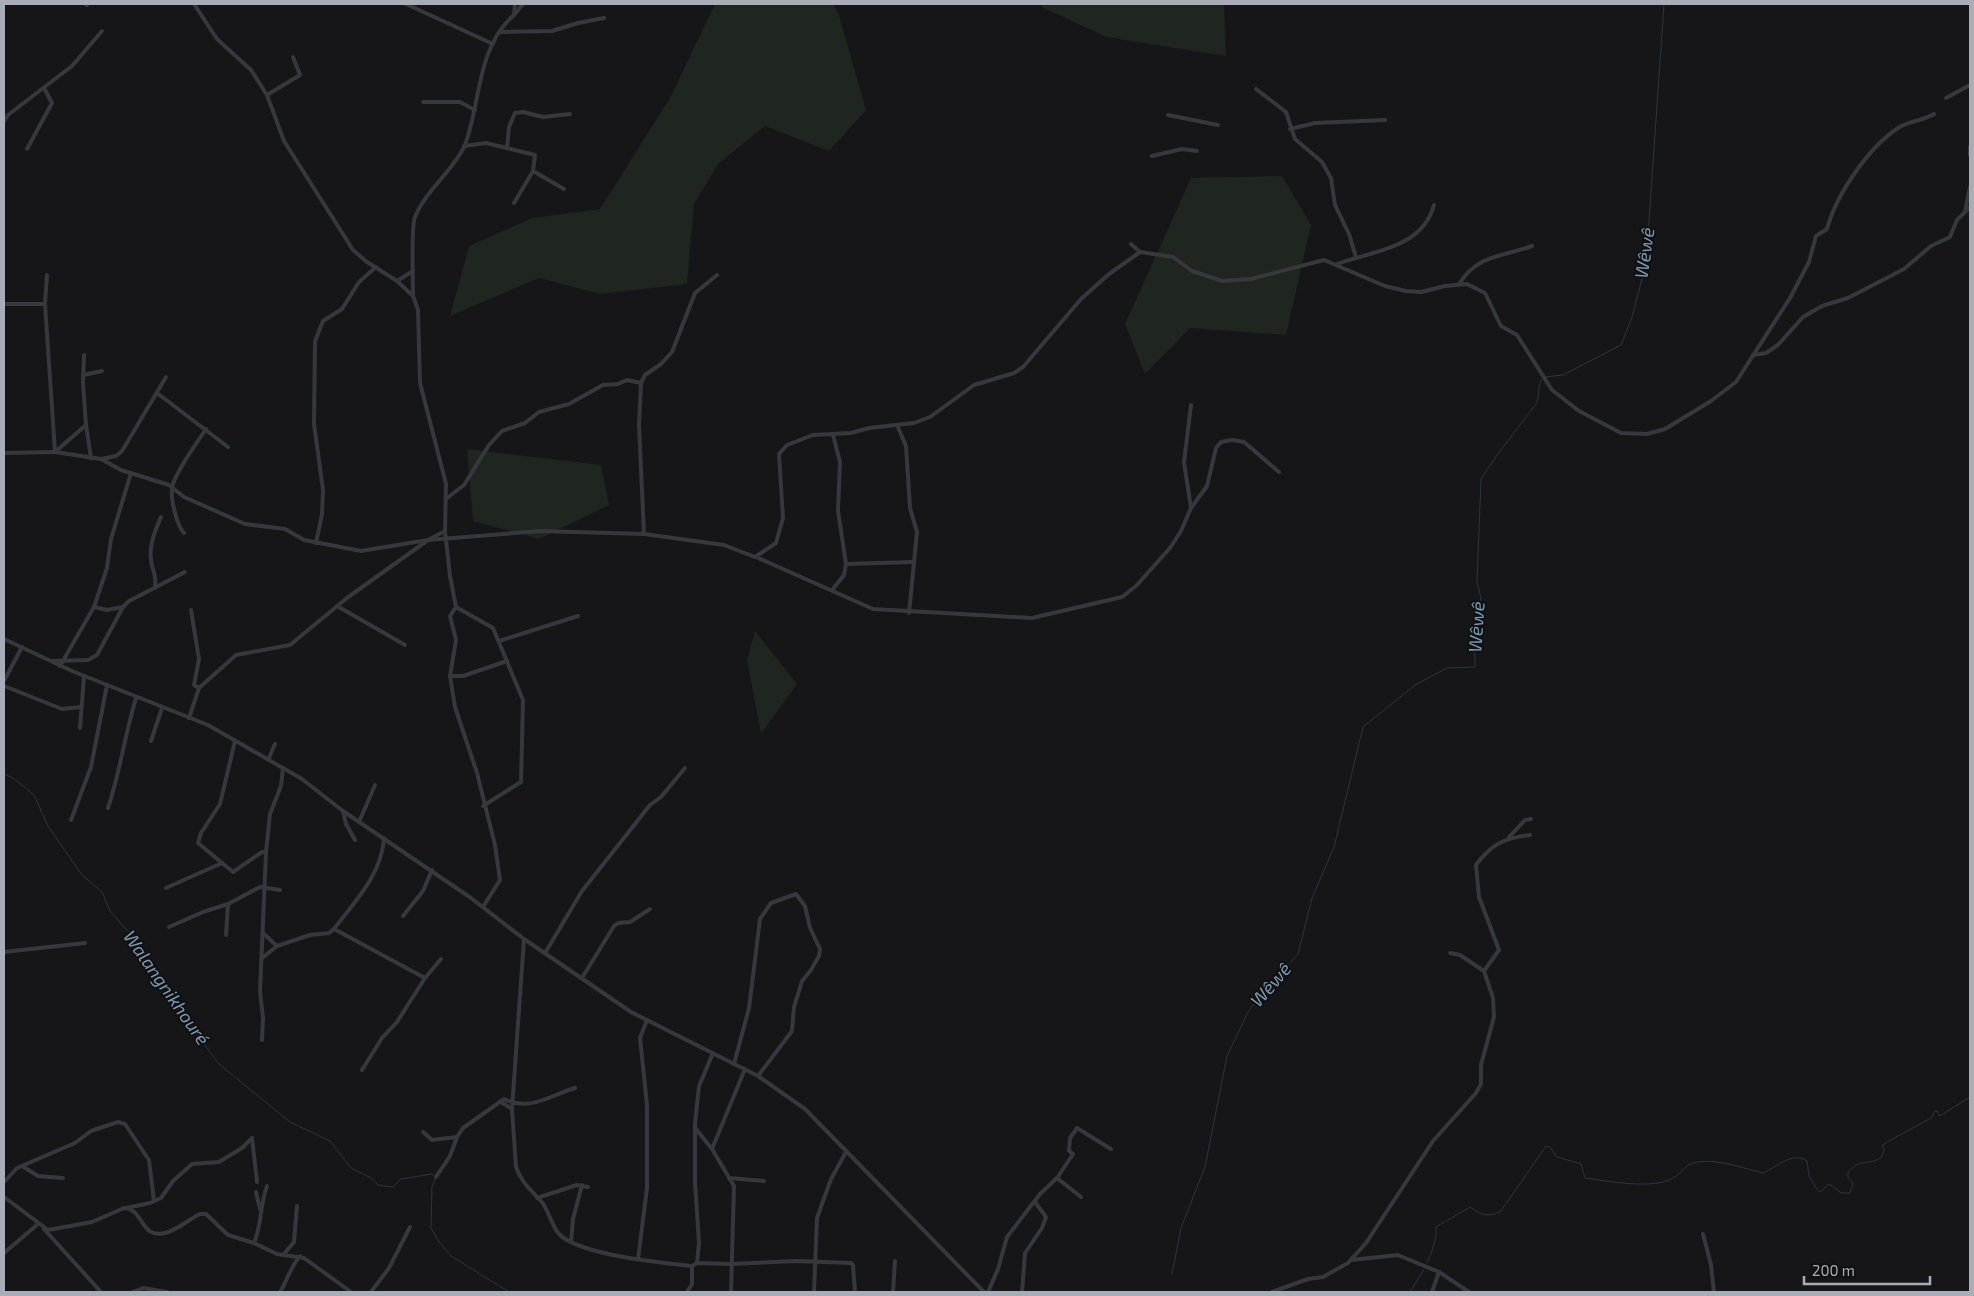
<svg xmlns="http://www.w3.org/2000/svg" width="1974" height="1296" viewBox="0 0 1974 1296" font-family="'Exo 2',sans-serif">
<rect width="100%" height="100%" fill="#161618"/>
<g fill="#1e261f">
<path d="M715,4H833L839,15L866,110L829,151L765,126L718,164L694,204L687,284L600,294L539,278L450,316L469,246L532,218L600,209L670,98Z"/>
<path d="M1042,4H1224L1226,56L1106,37L1042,7Z"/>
<path d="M1282,176L1311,225L1286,335L1190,328L1145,374L1125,324L1191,178Z"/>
<path d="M467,449L601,465L609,505L539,539L473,521Z"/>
<path d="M755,631L797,684L761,734L747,660Z"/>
</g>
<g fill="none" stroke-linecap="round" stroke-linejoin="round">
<g stroke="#2c353c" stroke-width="1">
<path d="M1545,377L1563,375L1621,345L1632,317L1646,264L1664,4"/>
<path d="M4,774L13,778L34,795L48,826L82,875L102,892L110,911L140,945L150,971L219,1064L290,1122L330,1141L351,1168L371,1178L378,1185L393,1187L401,1179L432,1174L436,1177L432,1186L431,1228L439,1242L451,1256L509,1292"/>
<path d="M1427,1263C1432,1252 1437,1238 1436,1227L1470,1207C1481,1215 1489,1218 1501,1211L1546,1146L1550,1147L1557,1157L1581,1164L1585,1178C1607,1181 1654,1190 1673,1178C1683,1173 1685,1163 1698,1162C1720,1159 1742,1168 1763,1173C1777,1167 1792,1151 1807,1161L1809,1176L1818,1191H1822L1827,1185H1831L1841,1193H1850L1853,1184L1848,1177V1172C1860,1158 1869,1166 1882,1157L1884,1149L1882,1146L1887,1142L1931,1118L1934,1112L1937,1111L1940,1116L1970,1097"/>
<path d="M1172,1274L1181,1228L1205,1167L1227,1056L1249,1010L1298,954L1312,898L1334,847L1363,727L1415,685L1447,668L1475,667L1474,622L1481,598L1477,582L1481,479L1497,455L1536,404C1540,396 1537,387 1542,379"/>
<path d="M1410,1292L1424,1269"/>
</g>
<g stroke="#37383d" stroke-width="4">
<path d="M85,4L87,5"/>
<path d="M406,4L493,44"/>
<path d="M514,15L523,4"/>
<path d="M501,32L552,31L578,23L604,18"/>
<path d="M1256,89L1286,112L1295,139L1322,162L1331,178L1335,205L1349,234L1356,257"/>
<path d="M267,95L300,75L293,57"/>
<path d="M1946,98L1970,85"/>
<path d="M423,102H460L475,110"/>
<path d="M1168,115L1218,125"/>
<path d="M4,121L8,115L72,66L102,31"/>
<path d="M1290,129L1315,123L1385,120"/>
<path d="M464,146L486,143L535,155L533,171L514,203"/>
<path d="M1970,147V155"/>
<path d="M507,148L509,127L515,113L523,112L543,117L570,114"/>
<path d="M27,149L52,103L44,88"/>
<path d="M1152,156L1182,149L1197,151"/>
<path d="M533,171L564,189"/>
<path d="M1965,211L1970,187"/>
<path d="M1131,244L1140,252"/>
<path d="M1337,264C1372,251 1422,249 1434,205"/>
<path d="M47,275L45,304L55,452"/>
<path d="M397,281L413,271"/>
<path d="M1459,284C1478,254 1502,257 1532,246"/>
<path d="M413,296C413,283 411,225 415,217C425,191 454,170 465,145C481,103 476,48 514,15L515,4"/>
<path d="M4,304H45"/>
<path d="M1753,355L1766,353L1778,345L1803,317L1822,306L1848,298L1904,269L1931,246L1950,237L1957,220L1970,207"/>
<path d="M83,375L102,371"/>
<path d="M157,393L228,447"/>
<path d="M86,425L91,458"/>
<path d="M897,425L906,446L910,508L917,532L909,613"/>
<path d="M55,452L86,425L83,383L84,355"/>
<path d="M4,453L55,452L101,459L121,470L169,485L184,497L245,524L285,529L304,540L361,551L428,540L540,531L644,534L724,545L755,557L776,543L783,518L779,454L787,445L813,435L851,433L869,428L914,423L930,417L974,385L1014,373L1023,367L1081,299L1109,274L1140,252L1173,257L1192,271L1222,281L1251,279L1324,260L1385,286L1406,291L1421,292L1445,286L1467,284L1485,293L1501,326L1517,335L1552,390L1579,411L1621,433L1647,434L1665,429L1711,401L1736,382L1790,298L1809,262L1816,236L1827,229C1836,195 1868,148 1898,128C1908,121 1923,121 1934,114"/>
<path d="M101,459L116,456L122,451L166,377"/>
<path d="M446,499L464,485L489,445L502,431L525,423L539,412L569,404L603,385L618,384L627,380L641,383"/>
<path d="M1191,508L1184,462L1191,405"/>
<path d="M445,531L450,576L456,607L493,628L523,700L521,782L483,806"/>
<path d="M184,533C176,524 169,495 173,484C180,465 195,446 206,429"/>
<path d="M644,534L639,425L641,383L645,375L661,364L672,352L695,293L717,275"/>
<path d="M316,543L322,514L323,490L314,424L315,341L323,321L342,309L359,282L376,267"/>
<path d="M756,557L873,609L1032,618L1122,597L1136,586L1170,548L1181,531L1191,508L1207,486L1216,448L1221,442L1232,440L1244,442L1279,472"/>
<path d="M846,564L914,562"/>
<path d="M155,588C157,573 152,572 151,560C149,545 155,531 161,517"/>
<path d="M833,589L844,575L846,564L838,511L840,462L833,435"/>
<path d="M337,606L405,645"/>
<path d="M94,607L107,610L123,607"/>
<path d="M456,607L450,616L456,640L450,676L455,707L477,773L495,845L500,880L483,907"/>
<path d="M191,610L199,659L194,685L199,688"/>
<path d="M4,639L72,671L208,725L302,779L343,811L471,898L524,939L631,1012L758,1076L805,1109L984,1292"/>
<path d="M499,641L578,616"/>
<path d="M52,661L88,660L97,655L123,607L129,601L185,572"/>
<path d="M60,666L94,607L107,568L111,539L131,473"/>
<path d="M450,676H463L507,661"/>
<path d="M4,681L22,647"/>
<path d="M4,686L62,709L81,707"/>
<path d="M189,718L199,688L236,655L290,645L347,598L428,540L445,531L446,484L420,383L418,310L413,296L397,281L367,262L353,250L284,141L267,95L251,70L217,39L194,4"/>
<path d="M80,728L84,676"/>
<path d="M151,741L162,708"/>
<path d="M235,741L220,804L201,833L198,843L233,872L262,852H266"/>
<path d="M268,760L275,744"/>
<path d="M108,808C120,772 125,734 136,698"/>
<path d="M343,811L346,824L355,840"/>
<path d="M71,820L91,767L107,685"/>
<path d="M359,822L375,785"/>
<path d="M1509,837L1525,820L1531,819"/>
<path d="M166,888L222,863"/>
<path d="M403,916L423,891L432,870"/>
<path d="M169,927L203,912L228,904L260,887L280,890"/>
<path d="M334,929C355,901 382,874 384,838"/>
<path d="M263,933L277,946"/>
<path d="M226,935L228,904"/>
<path d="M524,939L512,1109L516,1167C521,1182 531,1190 541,1201C549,1210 551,1225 559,1234C579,1255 663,1263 692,1266L697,1263L732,1264L796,1261L851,1263L853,1265L855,1292"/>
<path d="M4,952L85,943"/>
<path d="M545,953L582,891L650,805L661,797L685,768"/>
<path d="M1450,953L1460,955L1484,971"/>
<path d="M261,959L277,946L310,935L329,933L334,929L425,978"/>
<path d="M582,978L614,926L618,923L630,922L650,909"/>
<path d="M262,1040L263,1018L260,991L266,852L270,814L281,786L283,768"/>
<path d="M734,1064L749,1008L760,919L771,903L796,894L805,906L810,928L820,949L819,956L811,970L802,981L794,1007L792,1031L758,1076"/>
<path d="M362,1070L382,1038L397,1022L425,978L441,959"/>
<path d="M501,1102L512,1109"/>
<path d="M696,1129L712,1149L734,1186L731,1292"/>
<path d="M423,1132L432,1140L457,1137"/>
<path d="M252,1138L257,1182"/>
<path d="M712,1149L745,1069"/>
<path d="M22,1166L38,1176L63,1178"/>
<path d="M436,1177L450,1156L457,1137L463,1128L504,1099C530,1112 551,1095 575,1088"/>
<path d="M729,1178L764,1181"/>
<path d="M1057,1178L1081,1197"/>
<path d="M4,1182L17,1168L75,1143L91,1131L118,1122L125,1124L149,1160L154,1201"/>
<path d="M256,1192L260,1209"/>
<path d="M4,1197L48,1230L92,1222L124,1208C144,1209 140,1239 165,1233C178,1230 189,1219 200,1214H206L228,1235L254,1243L277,1254L304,1258L351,1292"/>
<path d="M537,1198L577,1185L588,1187"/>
<path d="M126,1208L150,1203L161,1198L173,1181L192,1164L219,1162L242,1148L252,1138"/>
<path d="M44,1229L101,1292"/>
<path d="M1703,1234L1711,1265L1714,1292"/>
<path d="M571,1242L573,1219L582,1185"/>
<path d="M254,1243C262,1225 260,1204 267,1186"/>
<path d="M4,1253L38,1224"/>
<path d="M284,1254L294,1242L297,1206"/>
<path d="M638,1259L647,1188V1105L640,1038L647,1020"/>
<path d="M1351,1260L1398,1255L1439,1272L1469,1292"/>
<path d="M697,1263L699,1243L695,1182V1123L699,1086L713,1053"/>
<path d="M133,1292L143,1288L167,1292"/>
<path d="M280,1292C287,1281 291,1266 300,1256"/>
<path d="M371,1292L389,1268L410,1227"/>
<path d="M687,1292L692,1284V1266"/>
<path d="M814,1292L817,1218L831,1179L846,1152"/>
<path d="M893,1292L895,1261"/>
<path d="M988,1292L998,1269L1007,1237L1040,1194L1057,1178L1073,1154L1069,1151L1070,1138L1077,1128L1111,1149"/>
<path d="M1022,1292L1025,1253L1042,1228L1046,1217L1035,1202"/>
<path d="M1272,1292L1308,1279L1323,1277L1348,1263L1366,1243L1433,1141L1476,1093L1481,1084V1065L1494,1017L1493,998L1484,971L1499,950L1479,897L1476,865C1491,844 1505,838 1530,835"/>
<path d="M1432,1292L1439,1272"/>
</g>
</g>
<g text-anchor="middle" stroke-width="4" stroke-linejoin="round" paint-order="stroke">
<g font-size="18" font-style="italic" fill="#7f9bb3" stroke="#111113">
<text transform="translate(1645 253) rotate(-82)" y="6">Wêwê</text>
<text transform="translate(1477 627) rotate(-86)" y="6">Wêwê</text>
<text transform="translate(1271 985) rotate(-49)" y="6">Wêwê</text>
<text transform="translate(166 988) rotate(55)" y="6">Walangnikhouré</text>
</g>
</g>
<rect width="1974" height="1296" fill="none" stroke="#a8adb8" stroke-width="10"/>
<path d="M1804 1276v8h126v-8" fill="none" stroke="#a8adb8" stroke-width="2.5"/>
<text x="1812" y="1276" font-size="15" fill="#a8adb8" stroke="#111113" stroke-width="4" paint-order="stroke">200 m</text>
</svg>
